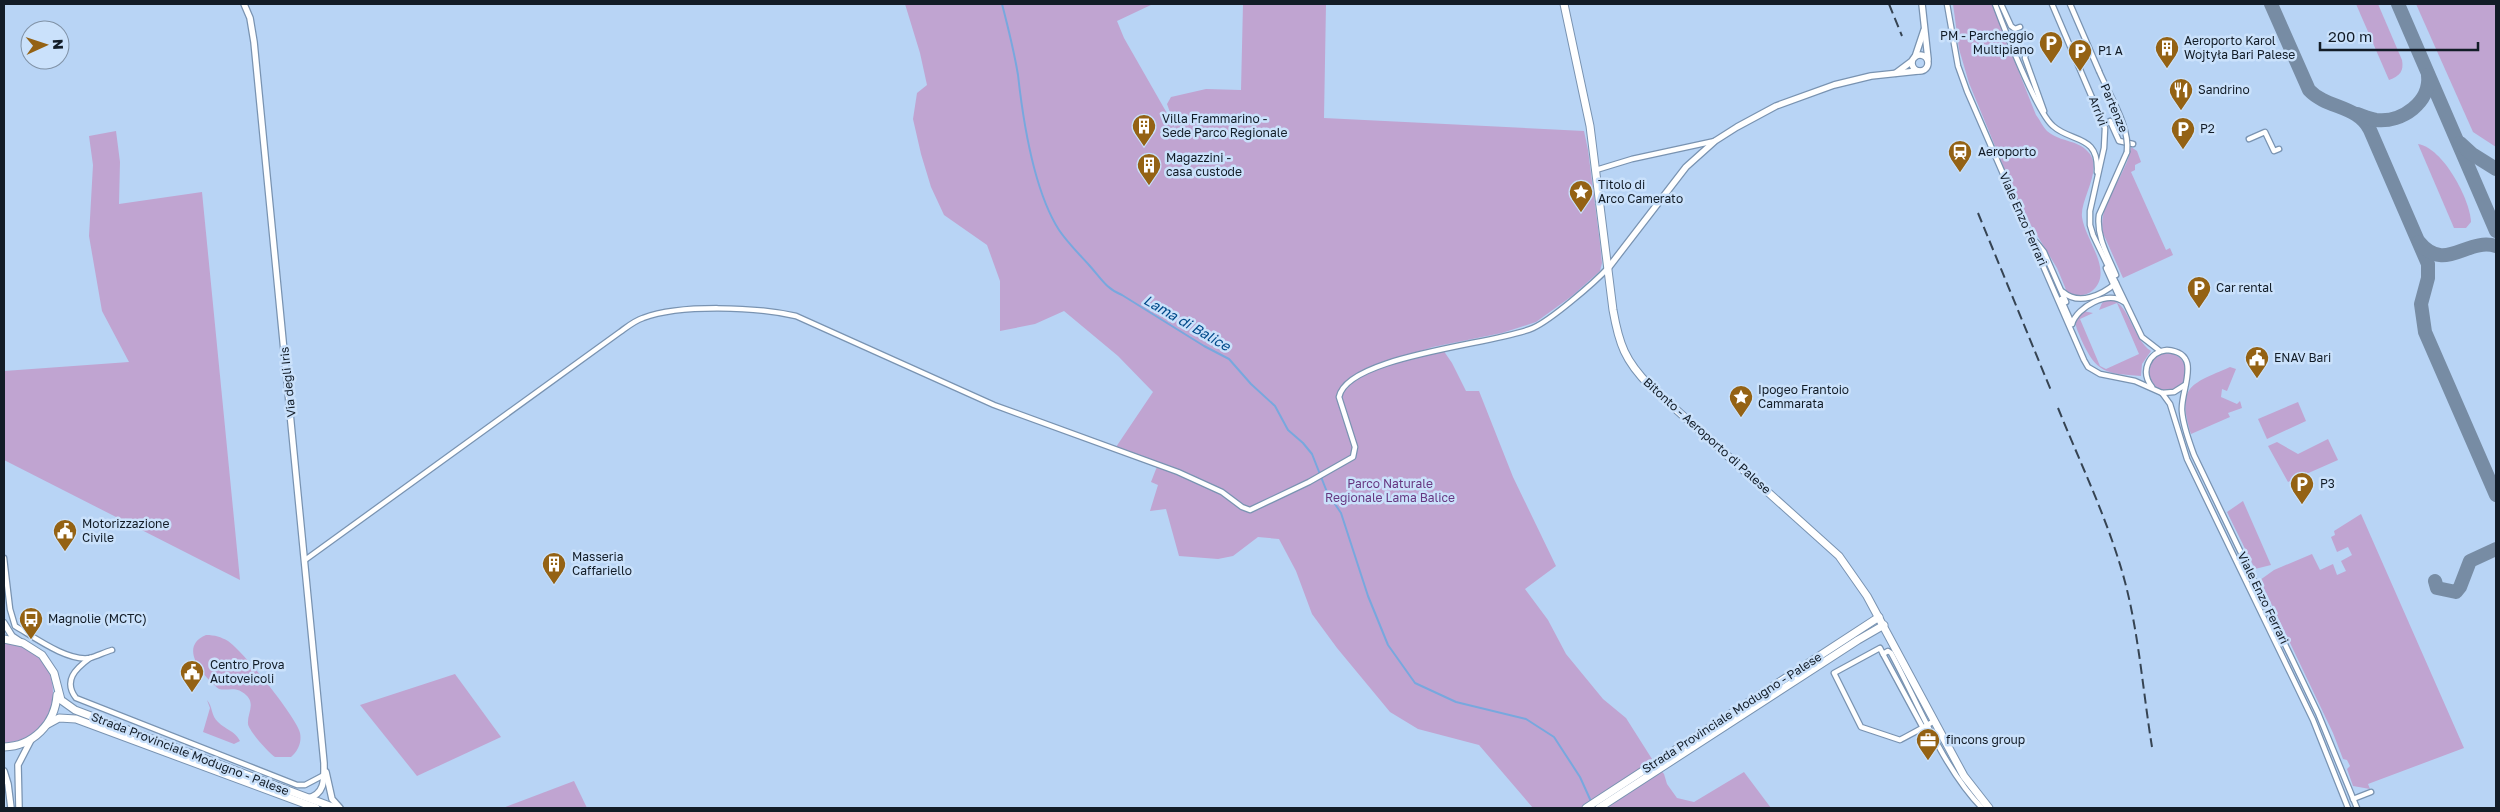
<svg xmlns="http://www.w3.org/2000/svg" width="2500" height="812" viewBox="0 0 2500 812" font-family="'Golos Text',sans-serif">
<rect width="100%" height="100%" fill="#b8d4f5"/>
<g fill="#c0a4d1">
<path d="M905,4H1153L1117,21L1124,38L1176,129L1167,104L1171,97L1206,89L1241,90L1243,4H1326L1324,118L1584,131L1588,150L1600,243L1602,263L1600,271L1572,296L1536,322L1502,333L1433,347L1377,365L1441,347L1452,363L1466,391H1479L1513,477L1556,566L1525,589L1548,620L1566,654L1603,699L1626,718L1652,759L1664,774L1667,784L1677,798L1694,802L1744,772L1771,808H1533L1479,745L1418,729L1390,712L1337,648L1312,614L1296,571L1279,539L1258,537L1233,556L1218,559L1179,556L1166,509L1150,511L1158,485L1151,482L1158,464L1116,447L1153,392L1118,356L1064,311L1035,324L1000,331V281L987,245L944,215L931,187L921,154L913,119L917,93L927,85L920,53Z"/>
<path d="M1953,4H1992L2036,115C2040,120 2043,127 2047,131C2061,143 2079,139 2090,154C2102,172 2080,199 2082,217C2085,240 2115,272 2092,291C2084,297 2076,296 2067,292L2057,268L2021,209L1969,83L1959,49Z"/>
<path d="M2356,4H2378L2402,60C2404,71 2400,76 2389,80Z"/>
<path d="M2416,4H2496V147L2473,132Z"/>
<path d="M116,131L120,162L119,204L202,192L240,580L4,460V371L129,362L102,311L89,236L93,165L89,136Z"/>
<path d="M2418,144C2443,148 2470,199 2471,222L2466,228H2454Z"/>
<path d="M2131,147L2137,151L2141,162L2135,165V170L2131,172L2166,250L2170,248L2173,255L2123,278L2103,233C2097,203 2127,176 2131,147Z"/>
<path d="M2108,299C2129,300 2132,339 2151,351L2142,364L2141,376C2105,373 2097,374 2081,339C2078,331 2074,325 2076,317L2083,311L2093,313L2080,319L2100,366L2106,369L2139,354L2117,303L2099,310L2102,303Z"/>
<circle cx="2167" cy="372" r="19"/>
<path d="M2230,367L2236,369L2227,391L2222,389L2221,397L2237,404L2240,401L2242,408L2228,413L2230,417L2191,434C2177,386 2189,385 2230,367Z"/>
<path d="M2298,402L2306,421L2267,439L2258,419Z"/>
<path d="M2328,439L2338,460L2288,482L2268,446L2277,442L2298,454Z"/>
<path d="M2243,501L2271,565L2255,569L2227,512Z"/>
<path d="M2361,514L2464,748L2368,784L2370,789L2353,786L2347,769L2350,766L2347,760L2343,759L2333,733L2260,580L2274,570L2312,554L2320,570L2333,564L2337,575L2346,571L2341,561L2352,555L2348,547L2337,552L2331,537L2335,535L2334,531Z"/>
<path d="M206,635C215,635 221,637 228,641C242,650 297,718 300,733C302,742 298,751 291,757H275C269,753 249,731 248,724C247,712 258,702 242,692C234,687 227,691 219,689C204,677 177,647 206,635Z"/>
<path d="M4,643C68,646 70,736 6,743H4Z"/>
<path d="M455,674L501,737L417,776L360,705Z"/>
<path d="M207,700C213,707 211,716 218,722C226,730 234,730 240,741L234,744L203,732L210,708Z"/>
<path d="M574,781L587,808H503Z"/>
</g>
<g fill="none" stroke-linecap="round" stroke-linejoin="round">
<path stroke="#78a8de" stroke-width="2" d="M1002,4C1008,27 1014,51 1018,75C1023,120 1034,191 1059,230C1067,242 1079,254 1089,265C1100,277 1106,289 1122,295L1204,346L1229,359L1251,384L1275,406L1288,430L1303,443L1312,454L1327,492L1341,513L1368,596L1388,645L1415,683L1456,702L1526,719L1554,737L1580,777L1594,808"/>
<g stroke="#778ca4" stroke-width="14">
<path d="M2271,4L2309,90C2327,109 2358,105 2370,130L2428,264V278L2421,304L2425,332L2496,495"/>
<path d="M2398,4L2496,231"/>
<path d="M2357,114C2363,116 2370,119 2376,120C2402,123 2431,102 2428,75"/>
<path d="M2460,143L2472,154L2496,169"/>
<path d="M2419,242C2445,274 2467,237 2496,246"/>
<path d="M2435,581L2437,588L2456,592L2460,587L2470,561L2496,549"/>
</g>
<g stroke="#7993b1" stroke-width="7">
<g id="minor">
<path d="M1947,4L1958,66L1967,91L2084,360L2088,367L2100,374L2135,381L2162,393L2174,392L2185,385"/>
<path d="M1995,4C2004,28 2037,113 2053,126C2072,143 2099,134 2097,172"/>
<path d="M2001,4L2011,26L2015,29L2020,27"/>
<path d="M2052,4L2105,128L2104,148L2090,211V225L2093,235L2142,337L2160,351"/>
<path d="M2070,4L2099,71"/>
<path d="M2030,50L2026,52L2025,58L2044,111"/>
<path d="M2110,121L2119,141L2133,144"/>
<path d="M2249,139L2265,132L2274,151L2279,149"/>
<path d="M1596,170L1632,159L1715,141"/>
<path d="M2036,242L2044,252L2066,302"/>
<path d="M2106,268L2120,299"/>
<path d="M2116,275C2108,256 2096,236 2099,215L2127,152"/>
<path d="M2063,292C2079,306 2102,295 2116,283"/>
<path d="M2061,299L2072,324"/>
<path d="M2072,324C2077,307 2108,290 2124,302"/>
<path d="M2152,387C2140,372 2148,352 2167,350C2204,353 2180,390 2182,411C2183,426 2189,441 2194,455L2318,713L2357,808"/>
<path d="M2162,393L2170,404L2187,459L2313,720L2348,808"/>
<path d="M4,558L10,609L15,626C34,637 68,662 90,658C97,656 105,652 112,650"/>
<path d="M305,560L620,332C627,327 634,321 643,318C681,304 756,307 796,316L994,405L1178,472L1222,492L1242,507L1250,510L1309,482L1353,457L1355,447L1339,397C1347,355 1498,344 1533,328C1551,320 1594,283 1608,268"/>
<path d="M1883,654L1923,728"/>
<path d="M90,658C75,669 63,681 76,698L297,785H305L324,775"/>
<path d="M1934,721C1923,728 1911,734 1900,740L1861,727L1834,673L1880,648L1883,654L1888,651L1891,653C1918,703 1943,768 1982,808"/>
<path d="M2353,799L2371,792"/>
</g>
</g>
<g stroke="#7993b1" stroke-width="8">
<g id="tertiary">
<path d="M244,4L250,18L254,42L324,763C324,777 326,794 308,798"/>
<path d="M1922,4L1928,59"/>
<circle cx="1920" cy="63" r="8"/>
<path d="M1915,57L1924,30"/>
<path d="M1896,73L1912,61"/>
<path d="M1609,267L1686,167L1715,141L1737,127L1776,106L1834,85L1871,76L1918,71"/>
<path d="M4,623L12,636L21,642"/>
<path d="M4,771L8,784L11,808"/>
<path d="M326,772L332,799L340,808"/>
<path d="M19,808L18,765L31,740"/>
</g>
</g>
<g stroke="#7993b1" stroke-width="9">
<g id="secondary">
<path d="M1564,4L1590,126L1613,310C1619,344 1625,361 1650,386L1839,556L1867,596L1964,776L1989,808"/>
<path d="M4,639L23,643L42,655L54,673L61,700L75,710L335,808"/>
<path d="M48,724L59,718L76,719L316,808"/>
<path d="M4,747C33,746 55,724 57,695"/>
<path d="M1586,808L1879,617"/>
<path d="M1599,808L1858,640L1884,625"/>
</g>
</g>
<use href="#minor" stroke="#fff" stroke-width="4.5"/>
<use href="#tertiary" stroke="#fff" stroke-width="5.5"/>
<use href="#secondary" stroke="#fff" stroke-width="7"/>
<g stroke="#364453" stroke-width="2" stroke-dasharray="10 5" stroke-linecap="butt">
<path d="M1889,4L1902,36"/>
<path d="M1978,213L2052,393"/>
<path d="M2058,408C2081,465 2109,522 2125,582C2139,635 2143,692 2152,747"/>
</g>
<g stroke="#7993b1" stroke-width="7" stroke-linecap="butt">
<path id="minor-bridge" d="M2099,71C2109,95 2130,126 2127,152"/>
</g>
<use href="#minor-bridge" stroke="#fff" stroke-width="4.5"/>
</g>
<defs>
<g id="parking-pin" transform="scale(1.25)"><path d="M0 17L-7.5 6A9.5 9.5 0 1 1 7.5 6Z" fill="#946214" stroke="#cae1fb"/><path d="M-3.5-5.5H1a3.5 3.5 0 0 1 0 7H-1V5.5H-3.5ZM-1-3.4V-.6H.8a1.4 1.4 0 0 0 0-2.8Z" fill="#fff"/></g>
<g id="building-pin" transform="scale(1.25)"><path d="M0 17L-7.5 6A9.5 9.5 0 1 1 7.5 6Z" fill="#946214" stroke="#cae1fb"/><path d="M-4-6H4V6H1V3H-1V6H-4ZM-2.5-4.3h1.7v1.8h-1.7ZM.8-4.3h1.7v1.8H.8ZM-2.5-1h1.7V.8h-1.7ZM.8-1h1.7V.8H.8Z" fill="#fff"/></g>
<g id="restaurant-pin" transform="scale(1.25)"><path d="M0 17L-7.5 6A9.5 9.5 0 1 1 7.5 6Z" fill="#946214" stroke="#cae1fb"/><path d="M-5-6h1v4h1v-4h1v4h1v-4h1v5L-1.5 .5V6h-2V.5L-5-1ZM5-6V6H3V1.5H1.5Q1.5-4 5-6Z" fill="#fff"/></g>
<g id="station-pin" transform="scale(1.25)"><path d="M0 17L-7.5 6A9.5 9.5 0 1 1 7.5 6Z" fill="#946214" stroke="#cae1fb"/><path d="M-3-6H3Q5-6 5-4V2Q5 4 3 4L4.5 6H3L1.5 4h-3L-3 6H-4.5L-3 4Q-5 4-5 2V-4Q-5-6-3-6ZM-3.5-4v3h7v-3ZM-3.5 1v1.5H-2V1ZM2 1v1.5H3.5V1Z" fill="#fff"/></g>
<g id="sight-pin" transform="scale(1.25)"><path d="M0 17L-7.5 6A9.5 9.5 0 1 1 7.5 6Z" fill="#946214" stroke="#cae1fb"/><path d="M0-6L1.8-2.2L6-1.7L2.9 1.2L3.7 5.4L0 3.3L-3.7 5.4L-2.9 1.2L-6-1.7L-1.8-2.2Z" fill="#fff"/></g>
<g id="civic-pin" transform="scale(1.25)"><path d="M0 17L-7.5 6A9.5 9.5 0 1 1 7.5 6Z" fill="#946214" stroke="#cae1fb"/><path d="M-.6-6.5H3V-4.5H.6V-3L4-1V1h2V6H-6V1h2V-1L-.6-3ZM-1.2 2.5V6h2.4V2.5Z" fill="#fff"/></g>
<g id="bus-pin" transform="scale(1.25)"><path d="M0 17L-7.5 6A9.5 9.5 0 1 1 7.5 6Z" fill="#946214" stroke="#cae1fb"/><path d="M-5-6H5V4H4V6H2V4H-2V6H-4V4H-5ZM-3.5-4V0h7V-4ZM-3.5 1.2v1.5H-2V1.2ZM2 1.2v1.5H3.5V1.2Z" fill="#fff"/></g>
<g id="office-pin" transform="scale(1.25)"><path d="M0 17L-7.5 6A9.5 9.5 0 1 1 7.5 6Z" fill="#946214" stroke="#cae1fb"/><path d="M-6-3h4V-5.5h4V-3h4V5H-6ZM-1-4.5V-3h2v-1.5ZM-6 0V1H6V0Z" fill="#fff"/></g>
</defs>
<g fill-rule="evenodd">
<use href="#parking-pin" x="2051" y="43"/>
<use href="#building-pin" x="2167" y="48"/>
<use href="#parking-pin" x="2080" y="51"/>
<use href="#restaurant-pin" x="2181" y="90"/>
<use href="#building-pin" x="1144" y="126"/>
<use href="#parking-pin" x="2183" y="129"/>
<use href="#station-pin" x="1960" y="152"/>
<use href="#building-pin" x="1149" y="165"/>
<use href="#sight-pin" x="1581" y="192"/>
<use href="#parking-pin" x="2199" y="288"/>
<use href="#civic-pin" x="2257" y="358"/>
<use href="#sight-pin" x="1741" y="397"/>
<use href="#parking-pin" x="2302" y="484"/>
<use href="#civic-pin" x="65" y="531"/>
<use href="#building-pin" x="554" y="564"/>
<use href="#bus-pin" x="31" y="619"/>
<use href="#civic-pin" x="192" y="672"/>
<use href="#office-pin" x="1928" y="740"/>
</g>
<g text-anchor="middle" stroke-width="5" stroke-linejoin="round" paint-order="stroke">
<g font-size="12" fill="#121c27" stroke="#cae1fb" text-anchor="start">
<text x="2034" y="40" text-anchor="end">PM - Parcheggio<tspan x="2034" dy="14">Multipiano</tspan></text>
<text x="2184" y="45">Aeroporto Karol<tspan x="2184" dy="14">Wojtyła Bari Palese</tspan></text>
<text x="2098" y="55">P1 A</text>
<text x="2198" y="94">Sandrino</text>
<text x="1162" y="123">Villa Frammarino -<tspan x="1162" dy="14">Sede Parco Regionale</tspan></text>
<text x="2200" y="133">P2</text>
<text x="1978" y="156">Aeroporto</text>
<text x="1166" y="162">Magazzini -<tspan x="1166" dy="14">casa custode</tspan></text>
<text x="1598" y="189">Titolo di<tspan x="1598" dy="14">Arco Camerato</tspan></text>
<text x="2216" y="292">Car rental</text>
<text x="2274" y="362">ENAV Bari</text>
<text x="1758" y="394">Ipogeo Frantoio<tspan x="1758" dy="14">Cammarata</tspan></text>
<text x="2320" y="488">P3</text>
<text x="82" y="528">Motorizzazione<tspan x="82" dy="14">Civile</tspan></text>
<text x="572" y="561">Masseria<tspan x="572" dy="14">Caffariello</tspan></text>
<text x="48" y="623">Magnolie (MCTC)</text>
<text x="210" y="669">Centro Prova<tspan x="210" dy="14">Autoveicoli</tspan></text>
<text x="1946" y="744">fincons group</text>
</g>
<g font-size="12" fill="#121c27" stroke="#cae1fb">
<text transform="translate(2114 108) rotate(67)" y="4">Partenze</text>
<text transform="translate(2098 111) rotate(69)" y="4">Arrivi</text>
<text transform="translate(2023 219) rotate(66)" y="4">Viale Enzo Ferrari</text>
<text transform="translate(288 382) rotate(-96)" y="4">Via degli Iris</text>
<text transform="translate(1707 436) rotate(42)" y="4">Bitonto - Aeroporto di Palese</text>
<text transform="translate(2263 598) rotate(64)" y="4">Viale Enzo Ferrari</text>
<text transform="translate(1732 713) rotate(-33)" y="4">Strada Provinciale Modugno - Palese</text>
<text transform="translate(190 754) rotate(21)" y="4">Strada Provinciale Modugno - Palese</text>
</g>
<g font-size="12" fill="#663780" stroke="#cae1fb">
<text x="1390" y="488">Parco Naturale<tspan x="1390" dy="14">Regionale Lama Balice</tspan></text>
</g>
<g font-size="14" font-style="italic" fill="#004a8a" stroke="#cae1fb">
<text transform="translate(1187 323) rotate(30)" y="5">Lama di Balice</text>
</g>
</g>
<rect width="2500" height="812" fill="none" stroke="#121c27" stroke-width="10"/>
<g transform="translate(45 45) rotate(87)"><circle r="24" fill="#cae1fb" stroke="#8092a6"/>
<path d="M0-4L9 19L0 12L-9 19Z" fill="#946214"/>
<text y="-8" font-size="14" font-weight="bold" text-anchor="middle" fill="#121c27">N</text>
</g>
<path d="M2320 42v8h158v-8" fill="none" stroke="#121c27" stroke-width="2.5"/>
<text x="2328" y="42" font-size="15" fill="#121c27" stroke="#cae1fb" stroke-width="4" paint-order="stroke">200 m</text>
</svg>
